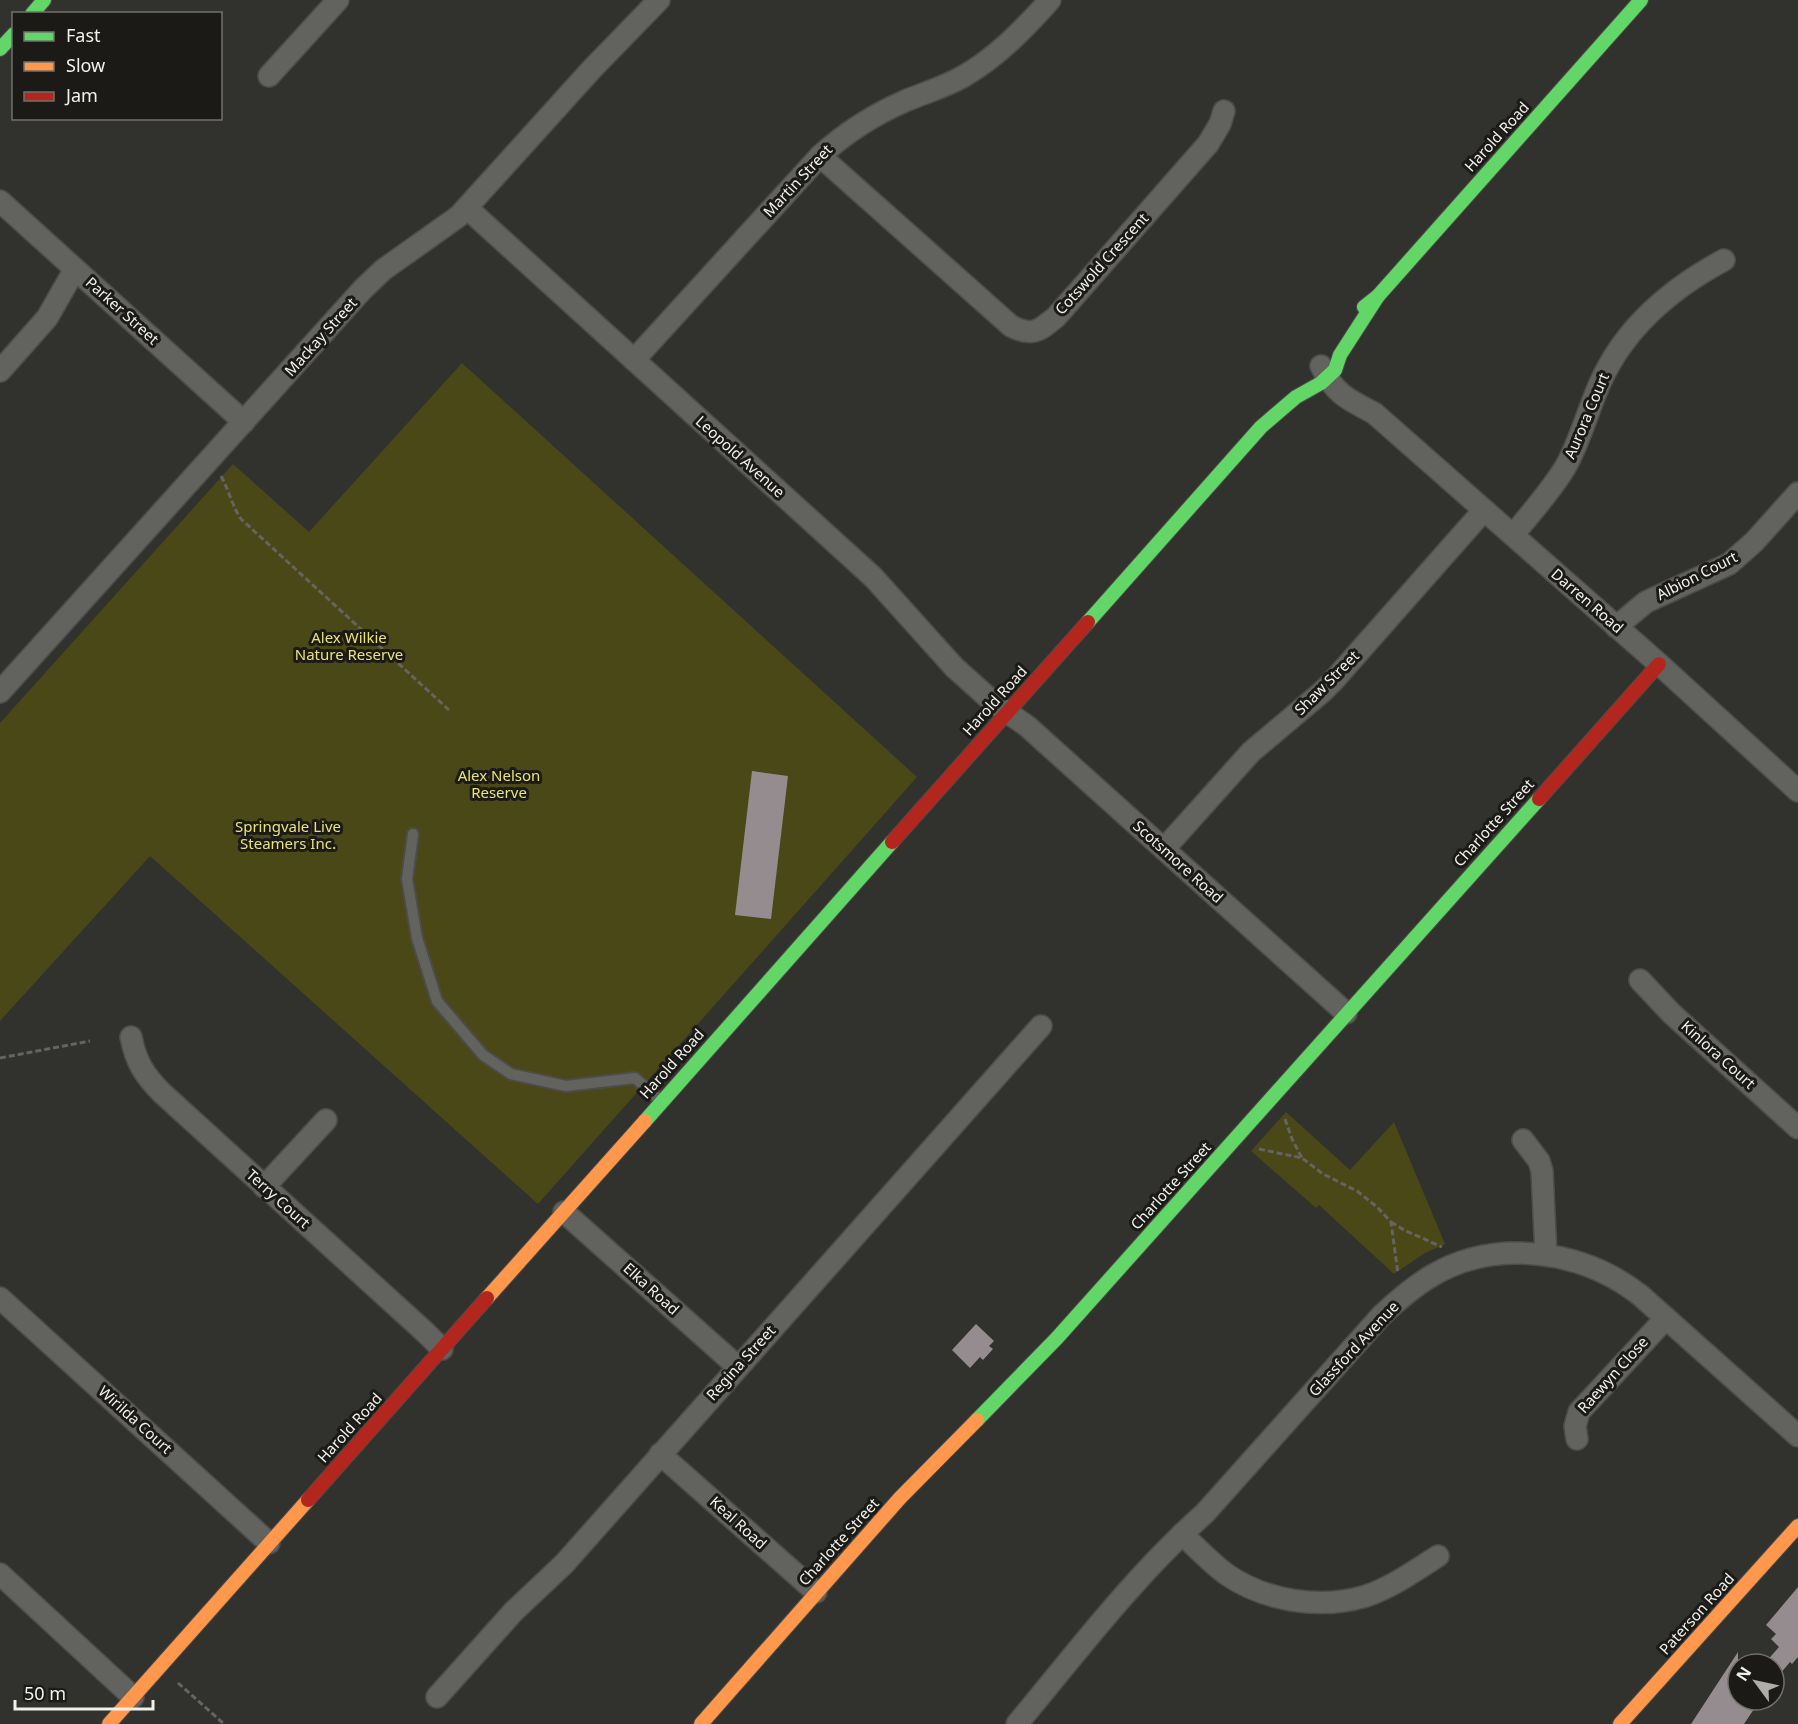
<svg xmlns="http://www.w3.org/2000/svg" width="1798" height="1724" viewBox="0 0 1798 1724" font-family="'Noto Sans',sans-serif">
<rect width="100%" height="100%" fill="#31312d"/>
<g fill="#4b4818">
<path d="M462,363L917,777L538,1204L150,856L0,1021V723L233,464L309,532Z"/>
<path d="M1286,1112L1350,1170L1394,1122L1445,1244L1425,1253L1394,1274L1319,1205L1316,1208L1251,1151Z"/>
</g>
<g fill="#958c8f">
<path d="M752,771L788,776L771,919L735,915Z"/>
<path d="M976,1324L994,1341L989,1346L993,1349L983,1360L980,1357L970,1368L952,1350Z"/>
<path d="M1798,1587V1657L1792,1664L1790,1662L1774,1681V1664H1764L1779,1647L1771,1639L1776,1634L1766,1625Z"/>
<path d="M1738,1652V1700L1754,1709L1744,1724H1691Z"/>
</g>
<g fill="none" stroke-linecap="round" stroke-linejoin="round">
<g stroke="#4c4c49" stroke-width="14">
<path id="lane" d="M413,834L407,879L417,938L437,1001L483,1055L511,1074L566,1086L635,1078L661,1101"/>
</g>
<g stroke="#4c4c49" stroke-width="24">
<g id="street">
<path d="M269,76L338,0"/>
<path d="M820,156L1011,326C1032,337 1039,331 1056,317L1208,144L1220,124L1224,111"/>
<path d="M0,201L244,422"/>
<path d="M467,208L873,577L954,667L994,703L1027,726L1346,1013"/>
<path d="M634,360L820,156C845,133 873,115 905,101C924,93 945,87 964,76C997,57 1025,28 1050,0"/>
<path d="M1321,366C1335,394 1347,399 1374,413L1659,664L1798,791"/>
<path d="M0,371L47,318L75,269"/>
<path d="M1513,535C1531,513 1551,491 1566,466C1581,439 1588,409 1601,381C1626,326 1672,288 1724,260"/>
<path d="M1616,627L1646,602L1729,564L1754,542L1798,493"/>
<path d="M0,692L363,289L383,270L459,216L591,70L659,0"/>
<path d="M1164,849L1251,752L1322,692L1334,680L1484,510"/>
<path d="M1640,980L1671,1013L1798,1128"/>
<path d="M131,1037C136,1062 144,1075 162,1093L426,1333L442,1349"/>
<path d="M1523,1140L1539,1161L1542,1171L1546,1255"/>
<path d="M264,1187L326,1120"/>
<path d="M564,1212L738,1367"/>
<path d="M0,1298L269,1543"/>
<path d="M1577,1439L1575,1426L1579,1412L1666,1318"/>
<path d="M660,1454L816,1592"/>
<path d="M1182,1534C1196,1547 1210,1562 1226,1574C1265,1601 1320,1610 1366,1596C1392,1587 1415,1571 1438,1556"/>
<path d="M0,1574L133,1697"/>
<path d="M437,1697L514,1611L564,1564L1041,1026"/>
<path d="M1017,1724C1077,1652 1134,1576 1205,1513L1382,1315C1398,1300 1414,1286 1433,1275C1497,1238 1582,1250 1640,1295L1798,1436"/>
</g>
</g>
<g stroke="#4c4c49" stroke-width="16">
<g id="fast">
<path d="M32,14L44,0"/>
<path d="M0,49L14,34"/>
<path d="M1364,307L1378,296L1641,0"/>
<path d="M1088,622L1261,427L1296,397L1321,383L1335,370L1340,355L1378,296"/>
<path d="M645,1121L892,842"/>
<path d="M977,1420L1057,1338L1539,799"/>
</g>
</g>
<g stroke="#4c4c49" stroke-width="16">
<g id="slow">
<path d="M487,1298L645,1121"/>
<path d="M109,1724L308,1500"/>
<path d="M701,1724L900,1498L977,1420"/>
<path d="M1620,1724L1798,1526"/>
</g>
</g>
<g stroke="#4c4c49" stroke-width="16">
<g id="jam">
<path d="M1539,799L1659,664"/>
<path d="M892,842L1088,622"/>
<path d="M308,1500L487,1298"/>
</g>
</g>
<g stroke="#646461" stroke-width="3" stroke-dasharray="6 3" stroke-linecap="butt">
<path d="M221,476C229,490 232,506 241,519L449,710"/>
<path d="M0,1058L90,1041"/>
<path d="M1285,1119L1292,1139L1302,1158"/>
<path d="M1259,1149L1302,1158L1323,1174L1357,1191L1377,1207L1391,1222L1398,1274"/>
<path d="M1391,1222L1404,1230L1442,1247"/>
<path d="M178,1683L224,1724"/>
</g>
<use href="#lane" stroke="#62625e" stroke-width="10"/>
<use href="#street" stroke="#62625e" stroke-width="21"/>
<use href="#fast" stroke="#63d668" stroke-width="14"/>
<use href="#slow" stroke="#ff974d" stroke-width="14"/>
<use href="#jam" stroke="#b3261e" stroke-width="14"/>
</g>
<g text-anchor="middle" stroke-width="6" stroke-linejoin="round" paint-order="stroke">
<g font-size="15" fill="#f1f1ec" stroke="#1b1a17">
<text transform="translate(1497 137) rotate(-48)" y="5">Harold Road</text>
<text transform="translate(798 181) rotate(-47)" y="5">Martin Street</text>
<text transform="translate(1102 264) rotate(-48)" y="5">Cotswold Crescent</text>
<text transform="translate(122 311) rotate(42)" y="5">Parker Street</text>
<text transform="translate(321 337) rotate(-48)" y="5">Mackay Street</text>
<text transform="translate(1587 416) rotate(-67)" y="5">Aurora Court</text>
<text transform="translate(740 457) rotate(42)" y="5">Leopold Avenue</text>
<text transform="translate(1697 576) rotate(-27)" y="5">Albion Court</text>
<text transform="translate(1587 601) rotate(41)" y="5">Darren Road</text>
<text transform="translate(1327 683) rotate(-45)" y="5">Shaw Street</text>
<text transform="translate(995 701) rotate(-48)" y="5">Harold Road</text>
<text transform="translate(1494 823) rotate(-48)" y="5">Charlotte Street</text>
<text transform="translate(1178 862) rotate(42)" y="5">Scotsmore Road</text>
<text transform="translate(1718 1055) rotate(42)" y="5">Kinlora Court</text>
<text transform="translate(672 1064) rotate(-48)" y="5">Harold Road</text>
<text transform="translate(1171 1186) rotate(-48)" y="5">Charlotte Street</text>
<text transform="translate(278 1199) rotate(42)" y="5">Terry Court</text>
<text transform="translate(651 1289) rotate(42)" y="5">Elka Road</text>
<text transform="translate(1354 1349) rotate(-47)" y="5">Glassford Avenue</text>
<text transform="translate(741 1363) rotate(-48)" y="5">Regina Street</text>
<text transform="translate(1613 1375) rotate(-48)" y="5">Raewyn Close</text>
<text transform="translate(135 1420) rotate(42)" y="5">Wirilda Court</text>
<text transform="translate(350 1428) rotate(-48)" y="5">Harold Road</text>
<text transform="translate(738 1523) rotate(42)" y="5">Keal Road</text>
<text transform="translate(839 1542) rotate(-48)" y="5">Charlotte Street</text>
<text transform="translate(1697 1614) rotate(-48)" y="5">Paterson Road</text>
</g>
<g font-size="15" fill="#e9e373" stroke="#1b1a17">
<text x="349" y="643">Alex Wilkie<tspan x="349" dy="17">Nature Reserve</tspan></text>
<text x="499" y="781">Alex Nelson<tspan x="499" dy="17">Reserve</tspan></text>
<text x="288" y="832">Springvale Live<tspan x="288" dy="17">Steamers Inc.</tspan></text>
</g>
</g>
<rect x="12" y="12" width="210" height="108" fill="#1b1a17" stroke="#71706c" stroke-width="1.5"/>
<rect x="24" y="32" width="30" height="9" fill="#63d668" stroke="#71706c" stroke-width="1.5"/>
<text x="66" y="42" font-size="18" fill="#f1f1ec">Fast</text>
<rect x="24" y="62" width="30" height="9" fill="#ff974d" stroke="#71706c" stroke-width="1.5"/>
<text x="66" y="72" font-size="18" fill="#f1f1ec">Slow</text>
<rect x="24" y="92" width="30" height="9" fill="#b3261e" stroke="#71706c" stroke-width="1.5"/>
<text x="66" y="102" font-size="18" fill="#f1f1ec">Jam</text>
<g transform="translate(1756 1682) rotate(303)"><circle r="28" fill="#1b1a17" stroke="#71706c" stroke-width="1.5"/>
<path d="M0-4.5L10 22L0 15L-10 22Z" fill="#aeaea9"/>
<text y="-9" font-size="16" font-weight="bold" text-anchor="middle" fill="#f1f1ec">N</text>
</g>
<path d="M15 1700v9h138v-9" fill="none" stroke="#f1f1ec" stroke-width="3"/>
<text x="24" y="1700" font-size="18" fill="#f1f1ec" stroke="#1b1a17" stroke-width="4.5" paint-order="stroke">50 m</text>
</svg>
